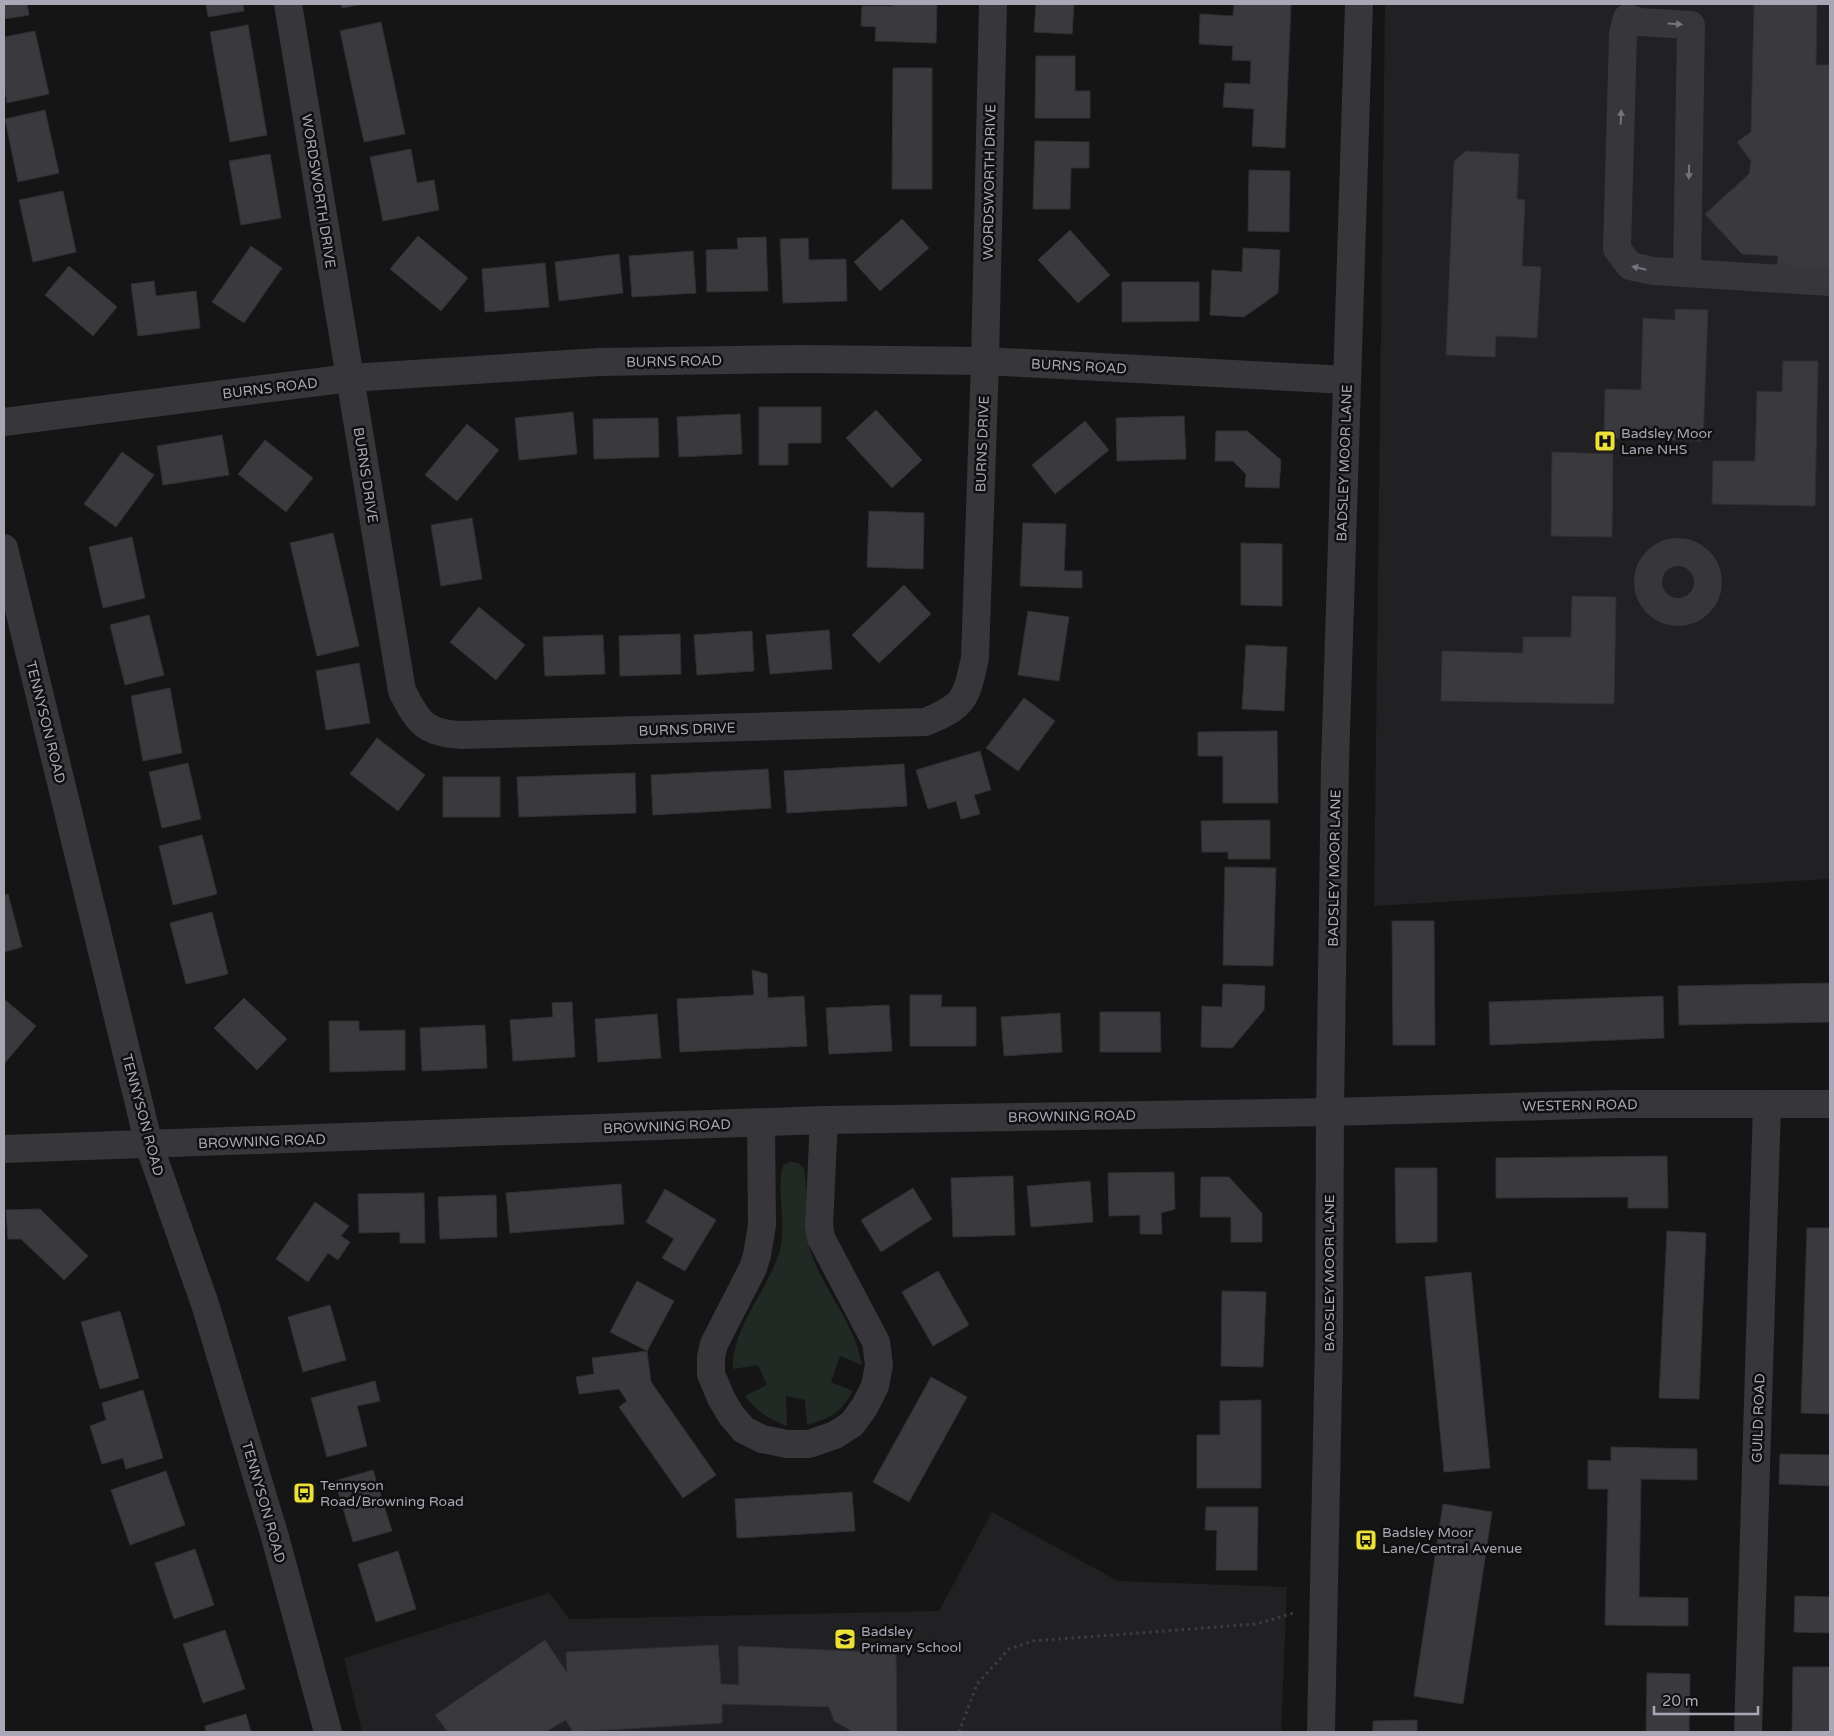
<svg xmlns="http://www.w3.org/2000/svg" width="1834" height="1736" viewBox="0 0 1834 1736" font-family="'Varela Round',sans-serif">
<rect width="100%" height="100%" fill="#151516"/>
<g fill="#212123">
<path d="M1385,4H1830V879L1374,906Z"/>
<path d="M992,1512L1118,1581L1287,1587L1281,1732H362L344,1658L549,1593L570,1619L939,1611Z"/>
</g>
<path fill="#212924" d="M790,1162L798,1163L804,1168C809,1197 802,1236 815,1263C830,1298 855,1326 862,1365L840,1356L831,1382L853,1391C839,1414 833,1417 807,1425L805,1400L786,1396L787,1426C767,1419 758,1412 745,1396L767,1385L758,1365L733,1369C731,1330 766,1292 778,1256C789,1227 775,1195 783,1165Z"/>
<g fill="#3a3a3e" stroke="#302f32">
<path d="M4,4H27L29,15L4,19Z"/>
<path d="M206,4H243L244,11L208,17Z"/>
<path d="M341,4H363L342,8Z"/>
<path d="M893,4H937L936,43L875,41L876,27L861,26L862,6H893Z"/>
<path d="M1036,4H1074L1072,34L1034,32Z"/>
<path d="M1234,4H1291L1285,148L1252,146L1254,109L1223,107L1225,83L1250,84L1251,61L1232,60L1233,46L1199,44L1200,14L1233,16Z"/>
<path d="M1754,4H1817L1816,65H1830V272H1776L1778,256L1742,254L1705,214L1749,174L1751,161L1737,142L1751,132Z"/>
<path d="M381,22L405,134L364,142L340,31Z"/>
<path d="M248,25L267,135L230,142L210,32Z"/>
<path d="M35,31L49,94L7,103L4,87V37Z"/>
<path d="M1036,56H1075V91H1090V118H1035Z"/>
<path d="M893,68H932V189H892Z"/>
<path d="M45,110L59,173L18,182L5,119Z"/>
<path d="M1035,141L1089,142V168H1071L1070,209H1033Z"/>
<path d="M411,149L417,183L434,180L439,210L383,221L370,157Z"/>
<path d="M1466,151L1519,154L1517,199L1525,200L1522,266L1541,267L1537,338L1496,336L1495,357L1446,355L1454,161Z"/>
<path d="M270,154L281,218L241,225L229,161Z"/>
<path d="M1249,170L1290,171L1289,232L1248,231Z"/>
<path d="M63,191L76,252L33,262L19,200Z"/>
<path d="M902,219L929,248L880,291L854,262Z"/>
<path d="M1070,230L1110,275L1078,303L1038,260Z"/>
<path d="M418,236L468,278L441,311L390,269Z"/>
<path d="M766,237L768,291L707,292L706,250L738,249L737,238Z"/>
<path d="M808,238L809,260L846,259L847,301L783,303L780,239Z"/>
<path d="M251,246L282,268L244,323L212,302Z"/>
<path d="M1243,248L1280,250L1278,293L1244,317L1210,315L1212,270L1242,272Z"/>
<path d="M693,251L696,293L632,297L629,256Z"/>
<path d="M619,254L623,293L559,301L555,262Z"/>
<path d="M545,263L549,307L485,312L482,269Z"/>
<path d="M69,266L117,307L93,336L45,295Z"/>
<path d="M154,281L156,296L196,291L200,328L138,336L131,284Z"/>
<path d="M1122,282H1199V321L1122,322Z"/>
<path d="M1675,309L1708,310L1703,441L1604,438L1605,389L1641,390L1643,318L1675,320Z"/>
<path d="M1783,361H1818L1815,506L1712,504L1713,461H1755L1757,391L1782,392Z"/>
<path d="M759,407H821V443H788V465H759Z"/>
<path d="M876,410L922,460L892,488L846,438Z"/>
<path d="M573,412L577,454L519,460L515,418Z"/>
<path d="M740,414L742,454L679,457L677,417Z"/>
<path d="M1184,416L1186,459L1117,461L1116,418Z"/>
<path d="M658,418L659,457L594,459L593,419Z"/>
<path d="M1085,421L1109,450L1055,494L1032,465Z"/>
<path d="M467,424L499,450L457,501L425,475Z"/>
<path d="M1216,431H1247L1281,460L1279,488L1245,487L1246,474L1233,461H1215Z"/>
<path d="M222,435L229,475L163,485L157,446Z"/>
<path d="M265,440L313,478L286,512L238,474Z"/>
<path d="M122,452L154,475L116,527L84,504Z"/>
<path d="M1552,452L1613,454L1612,537L1551,536Z"/>
<path d="M869,511L924,513L923,569L867,567Z"/>
<path d="M472,518L482,579L441,586L431,525Z"/>
<path d="M1023,523L1066,524L1064,571H1082V588L1020,586Z"/>
<path d="M333,533L359,646L317,656L290,543Z"/>
<path d="M132,537L145,598L103,608L89,547Z"/>
<path d="M1241,543L1282,544V606L1241,605Z"/>
<path d="M904,585L931,614L879,663L852,635Z"/>
<path d="M1572,596L1616,597L1614,704L1441,701L1442,651L1523,653V637H1571Z"/>
<path d="M479,607L525,645L496,680L450,642Z"/>
<path d="M1028,611L1069,617L1059,681L1018,675Z"/>
<path d="M149,615L164,675L125,685L110,625Z"/>
<path d="M829,630L832,669L770,674L766,635Z"/>
<path d="M752,631L754,671L697,675L694,635Z"/>
<path d="M680,634L681,674L620,676L619,636Z"/>
<path d="M603,635L605,674L545,676L543,637Z"/>
<path d="M1246,645L1287,647L1284,711L1242,709Z"/>
<path d="M359,663L370,723L326,730L316,671Z"/>
<path d="M170,688L182,753L143,761L131,696Z"/>
<path d="M1024,698L1055,721L1018,771L986,748Z"/>
<path d="M1277,731L1278,803H1223V756H1198V732Z"/>
<path d="M377,738L425,775L398,811L350,774Z"/>
<path d="M980,751L991,790L974,795L980,814L961,819L956,801L928,809L916,770Z"/>
<path d="M188,763L201,819L162,828L149,772Z"/>
<path d="M904,764L907,806L787,813L784,771Z"/>
<path d="M768,769L771,808L653,815L651,775Z"/>
<path d="M635,773L636,813L519,817L517,777Z"/>
<rect x="443" y="777" width="57" height="40"/>
<path d="M1270,820V859H1228V852H1202L1201,821Z"/>
<path d="M202,835L217,894L173,905L159,846Z"/>
<path d="M1225,867L1276,868L1273,966L1223,965Z"/>
<path d="M8,894L22,947L4,952V895Z"/>
<path d="M212,912L228,974L186,984L170,923Z"/>
<path d="M1392,921H1434L1435,1045H1393Z"/>
<path d="M752,970L767,974L768,998L804,996L807,1046L680,1052L677,999L754,995Z"/>
<path d="M1830,983V1022L1679,1025L1678,986Z"/>
<path d="M1223,984L1265,986L1264,1010L1232,1048L1201,1047L1202,1006L1222,1007Z"/>
<path d="M910,995H942L941,1007H976V1046H910Z"/>
<path d="M1663,996L1664,1038L1490,1045L1489,1002Z"/>
<path d="M244,998L287,1039L257,1070L214,1028Z"/>
<path d="M4,999L36,1026L4,1064Z"/>
<path d="M572,1002L575,1057L513,1061L510,1020L553,1017L552,1003Z"/>
<path d="M889,1005L892,1051L829,1054L826,1008Z"/>
<path d="M1100,1012H1160L1161,1052H1100Z"/>
<path d="M1060,1013L1062,1052L1004,1056L1001,1017Z"/>
<path d="M657,1014L661,1058L598,1062L595,1019Z"/>
<path d="M329,1021H359V1031L405,1030V1070L330,1072Z"/>
<path d="M485,1025L487,1068L422,1071L420,1028Z"/>
<path d="M1667,1156L1668,1208H1628V1197L1496,1198V1158Z"/>
<path d="M1395,1168H1437V1242L1396,1243Z"/>
<path d="M1174,1172L1175,1209L1161,1213L1162,1234H1140V1215L1109,1216L1108,1173Z"/>
<path d="M1013,1176L1015,1235L953,1237L951,1178Z"/>
<path d="M1201,1177H1229L1262,1213V1242H1231V1217H1200Z"/>
<path d="M1090,1181L1093,1222L1031,1227L1027,1186Z"/>
<path d="M621,1184L624,1224L510,1233L506,1193Z"/>
<path d="M913,1188L932,1219L881,1252L861,1220Z"/>
<path d="M665,1189L716,1220L685,1271L662,1258L674,1239L646,1222Z"/>
<path d="M424,1193L425,1243H400V1232L359,1233L358,1194Z"/>
<path d="M496,1195L497,1237L440,1239L438,1197Z"/>
<path d="M315,1202L349,1226L341,1236L350,1242L338,1260L328,1253L308,1282L276,1259Z"/>
<path d="M40,1209L88,1256L64,1280L21,1239H8L6,1210Z"/>
<path d="M1807,1228H1830V1414L1801,1413Z"/>
<path d="M1667,1231L1706,1233L1699,1399L1659,1398Z"/>
<path d="M938,1271L969,1325L933,1346L902,1292Z"/>
<path d="M1471,1272L1490,1468L1444,1472L1425,1277Z"/>
<path d="M637,1281L674,1301L647,1351L610,1332Z"/>
<path d="M1222,1291L1266,1292L1263,1367L1221,1366Z"/>
<path d="M330,1305L346,1360L303,1372L288,1317Z"/>
<path d="M120,1311L139,1378L100,1389L81,1322Z"/>
<path d="M647,1351L651,1382L716,1475L683,1498L619,1407L627,1401L619,1389L579,1394L576,1377L594,1374L592,1358Z"/>
<path d="M931,1377L967,1397L909,1502L873,1482Z"/>
<path d="M375,1381L380,1401L357,1406L367,1446L327,1457L311,1398Z"/>
<path d="M143,1390L163,1458L126,1469L123,1458L102,1464L90,1426L106,1420L102,1403Z"/>
<path d="M1261,1400V1488H1197V1435H1220V1401Z"/>
<path d="M1611,1447L1697,1449V1480L1641,1479L1639,1597L1688,1598V1626L1605,1625L1608,1489H1588V1460L1611,1461Z"/>
<path d="M1780,1454L1830,1455V1486L1779,1484Z"/>
<path d="M373,1470L392,1531L353,1542L335,1481Z"/>
<path d="M166,1471L185,1525L130,1545L111,1490Z"/>
<path d="M852,1492L855,1531L737,1538L735,1499Z"/>
<path d="M1443,1504L1492,1512L1463,1704L1414,1696Z"/>
<path d="M1206,1507H1258L1257,1570H1216L1217,1530H1205Z"/>
<path d="M195,1549L214,1605L174,1619L155,1563Z"/>
<path d="M398,1551L416,1609L376,1622L358,1564Z"/>
<path d="M1795,1596L1830,1597V1633L1794,1632Z"/>
<path d="M225,1630L245,1689L203,1703L183,1644Z"/>
<path d="M545,1640L567,1673L566,1652L718,1645L721,1684L739,1685L738,1646L896,1653L897,1732H850V1730L834,1721L829,1707L722,1704V1723L573,1732L566,1720L545,1732H448L435,1715Z"/>
<path d="M1793,1667H1830V1732H1792Z"/>
<path d="M1647,1673L1690,1674L1689,1732H1646Z"/>
<path d="M246,1714L251,1732H206L205,1726Z"/>
<path d="M1417,1720V1732H1373V1721Z"/>
</g>
<g fill="none" stroke-linecap="round" stroke-linejoin="round">
<path stroke="#3c3c42" stroke-width="3" stroke-dasharray="2.5 4" stroke-linecap="butt" d="M959,1732L977,1684L1009,1649L1033,1641L1257,1624L1293,1613"/>
<g stroke="#36363b" stroke-width="28">
<path d="M288,4L402,691C418,722 424,733 461,735L925,722C965,706 966,699 975,658L985,361L993,4"/>
<path d="M1687,273L1691,25L1640,22L1627,18L1623,34L1617,249L1630,266L1653,271L1830,282"/>
<path d="M4,422L350,378L599,362L802,359L985,361L1347,380"/>
<path d="M4,548L149,1145L205,1304L275,1537L328,1732"/>
<circle cx="1678" cy="582" r="30"/>
<path d="M761,1123L762,1225L757,1255L753,1268L714,1344L711,1357V1374L721,1398L731,1415L744,1430L762,1439L787,1444H809L835,1435L852,1424L865,1406L875,1386L879,1365L876,1342L821,1238L819,1225L824,1120"/>
<path d="M4,1149L824,1120L1330,1112L1619,1104H1830"/>
<path d="M1321,1732L1329,1338L1330,1112L1335,764L1359,4"/>
<path d="M1748,1732L1767,1104"/>
</g>
</g>
<defs><path id="oneway-solid" d="M-6-.8H1V-3.2L6.5 0L1 3.2V.8H-6Z" transform="scale(1.25)"/></defs>
<g fill="#74747f">
<use href="#oneway-solid" transform="translate(1675 24) rotate(3)"/>
<use href="#oneway-solid" transform="translate(1621 117) rotate(-88)"/>
<use href="#oneway-solid" transform="translate(1689 172) rotate(91)"/>
<use href="#oneway-solid" transform="translate(1639 268) rotate(-167)"/>
</g>
<defs>
<g id="hospital-square" transform="scale(1.125)"><rect x="-9" y="-9" width="18" height="18" rx="4" fill="#ebe138" stroke="#101011"/><path d="M-5-5h3v3.5h4V-5h3V5h-3V1.5h-4V5h-3Z" fill="#111"/></g>
<g id="bus-square" transform="scale(1.125)"><rect x="-9" y="-9" width="18" height="18" rx="4" fill="#ebe138" stroke="#101011"/><path d="M-5-6H5V4H4V6H2V4H-2V6H-4V4H-5ZM-3.5-4V0h7V-4ZM-3.5 1.2v1.5H-2V1.2ZM2 1.2v1.5H3.5V1.2Z" fill="#111"/></g>
<g id="school-square" transform="scale(1.125)"><rect x="-9" y="-9" width="18" height="18" rx="4" fill="#ebe138" stroke="#101011"/><path d="M0-5L7-2L0 1L-7-2ZM-4 1L0 2.5L4 1V4Q0 6-4 4Z" fill="#111"/></g>
</defs>
<g fill-rule="evenodd">
<use href="#hospital-square" x="1605" y="441"/>
<use href="#bus-square" x="304" y="1493"/>
<use href="#bus-square" x="1366" y="1540"/>
<use href="#school-square" x="845" y="1639"/>
</g>
<g text-anchor="middle" stroke-width="5" stroke-linejoin="round" paint-order="stroke">
<g font-size="14" fill="#a7a7b6" stroke="#101011">
<text transform="translate(989 182) rotate(-89)" y="5">WORDSWORTH DRIVE</text>
<text transform="translate(319 191) rotate(81)" y="5">WORDSWORTH DRIVE</text>
<text transform="translate(674 361) rotate(-1)" y="5">BURNS ROAD</text>
<text transform="translate(1079 366) rotate(3)" y="5">BURNS ROAD</text>
<text transform="translate(270 388) rotate(-7)" y="5">BURNS ROAD</text>
<text transform="translate(982 444) rotate(-88)" y="5">BURNS DRIVE</text>
<text transform="translate(1344 463) rotate(-88)" y="5">BADSLEY MOOR LANE</text>
<text transform="translate(366 475) rotate(81)" y="5">BURNS DRIVE</text>
<text transform="translate(46 722) rotate(76)" y="5">TENNYSON ROAD</text>
<text transform="translate(687 729) rotate(-2)" y="5">BURNS DRIVE</text>
<text transform="translate(1334 868) rotate(-89)" y="5">BADSLEY MOOR LANE</text>
<text transform="translate(1580 1105) rotate(-1)" y="5">WESTERN ROAD</text>
<text transform="translate(143 1115) rotate(75)" y="5">TENNYSON ROAD</text>
<text transform="translate(1072 1116) rotate(-1)" y="5">BROWNING ROAD</text>
<text transform="translate(667 1126) rotate(-2)" y="5">BROWNING ROAD</text>
<text transform="translate(262 1141) rotate(-2)" y="5">BROWNING ROAD</text>
<text transform="translate(1329 1273) rotate(-90)" y="5">BADSLEY MOOR LANE</text>
<text transform="translate(1758 1418) rotate(-88)" y="5">GUILD ROAD</text>
<text transform="translate(264 1502) rotate(74)" y="5">TENNYSON ROAD</text>
</g>
<g font-size="14" fill="#a7a7b6" stroke="#101011" text-anchor="start">
<text x="1621" y="438">Badsley Moor<tspan x="1621" dy="16">Lane NHS</tspan></text>
<text x="320" y="1490">Tennyson<tspan x="320" dy="16">Road/Browning Road</tspan></text>
<text x="1382" y="1537">Badsley Moor<tspan x="1382" dy="16">Lane/Central Avenue</tspan></text>
<text x="861" y="1636">Badsley<tspan x="861" dy="16">Primary School</tspan></text>
</g>
</g>
<rect width="1834" height="1736" fill="none" stroke="#a7a7b6" stroke-width="10"/>
<path d="M1654 1706v8h104v-8" fill="none" stroke="#a7a7b6" stroke-width="2.5"/>
<text x="1662" y="1706" font-size="15" fill="#a7a7b6" stroke="#101011" stroke-width="4" paint-order="stroke">20 m</text>
</svg>
